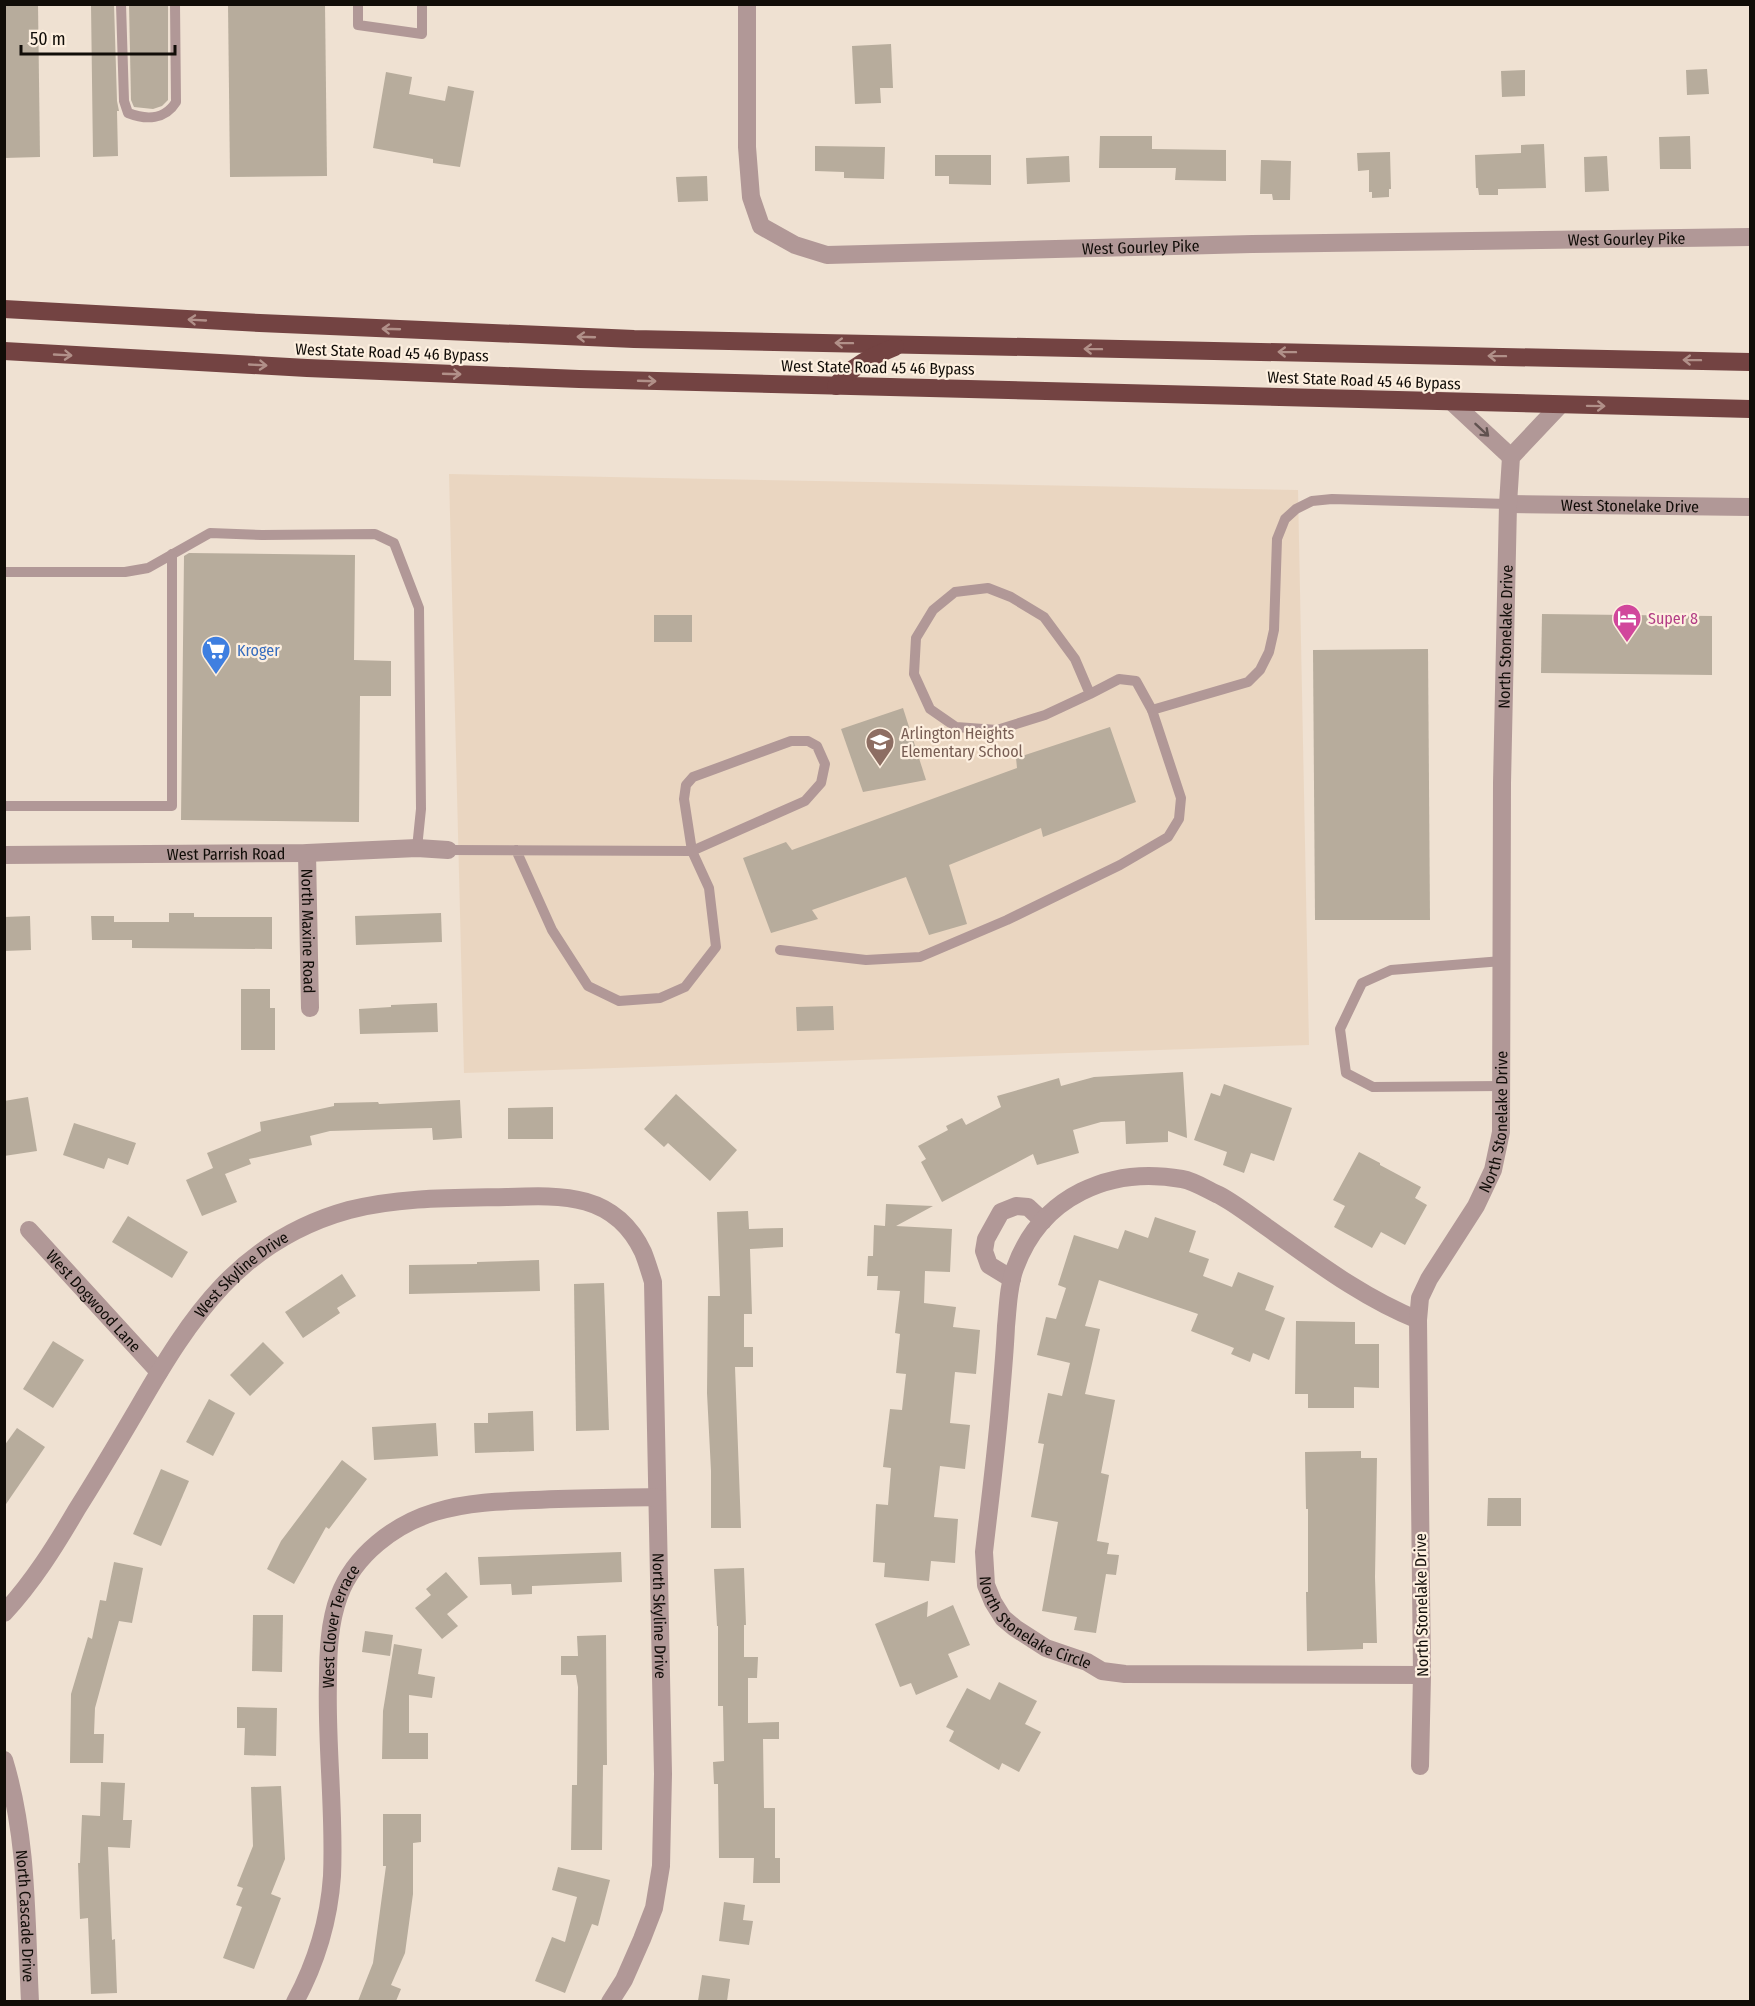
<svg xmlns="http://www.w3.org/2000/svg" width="1755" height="2006" viewBox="0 0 1755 2006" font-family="'Fira Sans Condensed',sans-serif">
<rect width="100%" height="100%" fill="#efe1d2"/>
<path fill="#ead6c1" d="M449,474L1298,490L1309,1045L464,1073Z"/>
<g fill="#b7ac9c">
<path d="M4,4H38L40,157L4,158Z"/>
<path d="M91,4H114L117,101L119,111H117L118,156L93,157Z"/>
<path d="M129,4H168V100L162,106L153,109L134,107L131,100Z"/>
<path d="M228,4H325L327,176L230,177Z"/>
<path d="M891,44L893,88H880L881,103L855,104L852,46Z"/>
<path d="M1707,69L1709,94L1687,95L1686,70Z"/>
<path d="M1525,70V96L1502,97L1501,71Z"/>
<path d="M386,72L412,77L409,94L445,101L448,86L474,91L460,167L433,163V159L373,148Z"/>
<path d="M1100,136H1152V149L1226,150V181L1175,180L1176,168H1099Z"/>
<path d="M1690,136L1691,169H1660L1659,137Z"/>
<path d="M1544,144L1546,188L1498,189V195H1479L1478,188H1476L1475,155L1521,153V145Z"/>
<path d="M815,146L885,147L884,179L844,178V172L815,171Z"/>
<path d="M1390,152L1391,189H1389V197L1372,198V192H1369V170L1358,171L1357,153Z"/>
<path d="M935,155H991V185L949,184V176H935Z"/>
<path d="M1069,156L1070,182L1027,184L1026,158Z"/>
<path d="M1607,156L1609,191L1585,192L1584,157Z"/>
<path d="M1261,160L1291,161L1290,200H1273L1272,194H1260Z"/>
<path d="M707,176L708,201L678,202L676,177Z"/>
<path d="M189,553L355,555L354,660L391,661V696H360L359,822L181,820L184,556Z"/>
<path d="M1542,614L1712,616V675L1541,673Z"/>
<rect x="654" y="615" width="38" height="27"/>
<path d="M1428,649L1430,920H1315L1313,650Z"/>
<path d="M903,708L926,780L863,792L841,729Z"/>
<path d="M1110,727L1136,802L1043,837L1041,828L949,865L967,924L929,935L906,877L812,910L818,919L771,933L743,858L786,842L792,850L1017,768L1016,758Z"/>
<path d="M169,913H194V917H272V949L132,948V940H92L91,916H114V922H169Z"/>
<path d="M441,913L442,942L356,945L355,916Z"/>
<path d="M30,916L31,950L4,951V917Z"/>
<path d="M241,989H270V1008H275V1050H241Z"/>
<path d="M437,1003L438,1032L360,1034L359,1009L391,1007V1005Z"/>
<path d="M833,1006L834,1030L797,1031L796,1007Z"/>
<path d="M1183,1072L1187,1138L1168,1131V1142L1126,1144L1125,1121L1101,1122L1073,1130L1079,1153L1037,1165L1033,1154L942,1202L921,1162L926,1159L918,1146L948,1130L946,1126L962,1118L966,1125L1001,1107L997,1096L1059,1078L1061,1086L1094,1077Z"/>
<path d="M1224,1084L1292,1108L1274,1161L1251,1153L1244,1173L1223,1165L1227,1152L1194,1140L1211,1093L1220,1096Z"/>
<path d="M676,1094L737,1150L710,1181L668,1143L664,1147L644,1129Z"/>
<path d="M28,1097L37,1151L4,1156V1101Z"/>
<path d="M460,1100L462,1138L433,1140L432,1128L330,1131L310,1136L312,1145L249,1159L251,1164L225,1174L237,1202L202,1216L186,1180L213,1168L207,1153L261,1131L260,1122L334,1106V1103L378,1102L379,1104Z"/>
<path d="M553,1107V1139H508V1108Z"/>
<path d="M74,1123L136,1143L128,1165L108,1158L104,1169L63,1155Z"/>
<path d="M1359,1152L1380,1163V1165L1421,1187L1415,1198L1427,1205L1405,1245L1381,1232L1372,1248L1334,1227L1345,1206L1333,1200Z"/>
<path d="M886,1204L933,1206L896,1226L952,1229L950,1272L925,1271L924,1303L956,1307L953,1327L980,1330L976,1374L955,1372L950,1423L970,1425L965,1469L940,1466L934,1517L958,1519L955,1563L931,1561L929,1581L884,1577L885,1563L873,1562L876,1504L888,1505L891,1468L883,1467L890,1409L902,1410L906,1374L896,1373L900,1334L895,1333L900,1291L877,1290L878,1276H867L868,1256H873L874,1225L885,1226Z"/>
<path d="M748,1211L749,1229L783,1228V1247L750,1249L752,1314H744V1347H753V1367H735L741,1528H711V1471L707,1393L708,1296H720L717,1212Z"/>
<path d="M128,1216L188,1252L172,1278L112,1242Z"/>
<path d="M1155,1217L1196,1231L1189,1252L1209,1259L1203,1276L1232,1287L1238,1272L1274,1286L1265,1310L1285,1318L1269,1360L1253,1353L1250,1362L1231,1354L1234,1348L1191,1331L1198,1314L1099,1280L1085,1326L1100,1329L1085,1394L1115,1400L1101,1473L1109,1475L1097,1541L1109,1543L1107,1554L1119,1555L1116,1575L1106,1574L1096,1633L1074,1630L1077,1617L1042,1611L1058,1522L1031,1517L1044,1444L1038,1443L1048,1393L1062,1396L1070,1363L1037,1355L1046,1317L1056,1319L1066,1288L1058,1285L1074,1235L1118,1249L1125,1230L1148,1238Z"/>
<path d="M539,1260L540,1291L409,1294V1265L477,1264V1262Z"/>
<path d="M342,1274L356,1296L337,1308L340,1313L303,1338L285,1312Z"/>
<path d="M604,1283L609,1430L576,1431L574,1284Z"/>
<path d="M1296,1321L1355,1322V1344H1379V1388L1354,1387V1408H1308V1394H1295Z"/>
<path d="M53,1341L84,1360L53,1408L23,1389Z"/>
<path d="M263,1342L284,1363L250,1396L230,1375Z"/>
<path d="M209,1399L235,1413L213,1456L186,1442Z"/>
<path d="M533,1411L534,1451L475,1453L474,1423H488V1413Z"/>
<path d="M436,1423L438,1456L374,1460L372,1427Z"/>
<path d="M17,1428L45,1447L4,1507V1446Z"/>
<path d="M1361,1451V1458H1377L1375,1577L1377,1643H1363V1649L1307,1651L1306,1592H1308V1509H1306L1305,1452Z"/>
<path d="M342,1460L367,1479L329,1529L326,1527L294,1584L267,1569L281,1541Z"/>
<path d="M161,1469L189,1481L161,1546L133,1534Z"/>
<path d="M1488,1498H1521V1526H1487Z"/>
<path d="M621,1552L622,1582L532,1586V1594L512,1595L511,1584L480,1585L478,1557Z"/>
<path d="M114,1562L143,1568L132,1623L119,1621L95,1708L94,1734H104L103,1763H70L71,1694L88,1637L92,1639L100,1600L106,1601Z"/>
<path d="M744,1568L746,1625H744V1657H758L757,1678H748V1723L779,1722V1739H763L764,1808H775V1858H780V1883H753L754,1858H719L718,1784H714L713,1762L724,1761L723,1706H718V1626H717L714,1569Z"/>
<path d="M446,1572L468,1597L447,1614L458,1626L442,1639L415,1608L431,1595L426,1589Z"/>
<path d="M928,1601L927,1617L953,1605L970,1645L948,1654L958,1677L916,1695L911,1683L900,1687L875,1624Z"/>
<path d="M253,1615H283L282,1672L252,1671Z"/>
<path d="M365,1631L393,1635L390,1656L362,1652Z"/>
<path d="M606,1635L607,1765H603L602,1850H571L572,1785H577L578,1687L576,1675H561V1656H578L577,1636Z"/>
<path d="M394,1644L422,1649L418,1674L435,1677L432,1698L409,1695V1733H428V1759H382L383,1711Z"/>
<path d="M999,1682L1037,1701L1025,1724L1041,1732L1019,1772L1002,1763L999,1770L949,1741L954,1731L946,1727L967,1688L990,1700Z"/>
<path d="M237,1707L277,1708L276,1756L244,1755L245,1728H237Z"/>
<path d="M101,1782L125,1783L123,1820H132L130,1848L108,1847L112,1940L115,1939L117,1993L91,1994L88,1918L80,1919L78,1863H80L82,1815L100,1816Z"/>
<path d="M281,1786L285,1859L271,1894L281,1898L254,1969L223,1958L242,1907L236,1905L243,1888L237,1886L253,1846L251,1787Z"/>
<path d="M383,1814H421V1842L413,1843V1894L405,1953L391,1985L401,1989L396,2001H358L373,1963L386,1866H383Z"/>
<path d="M558,1867L610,1880L598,1926L592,1924L565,1993L535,1981L552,1937L565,1942L577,1897L552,1890Z"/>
<path d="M724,1902L745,1905L743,1920L753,1921L749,1945L719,1941Z"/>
<path d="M702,1975L730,1979L727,2001H698Z"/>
</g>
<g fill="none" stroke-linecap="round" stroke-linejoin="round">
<g stroke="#b19897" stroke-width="10">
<path d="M121,4L124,101L128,113C146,120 165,120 176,102L175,4"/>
<path d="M358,4V25L422,34V4"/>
<path d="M4,572H125L148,568L210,533L262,535L375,534L394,543L419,608L421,809L417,848"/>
<path d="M1090,694L1075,659L1044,617L1011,597L988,588L955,592L933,610L916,638L914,674L930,709L956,727L997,730L1045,715L1090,694L1119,679L1136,681L1152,710"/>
<path d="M791,741H808L817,746L825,764L821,783L805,801L692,851L684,799L686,785L693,777Z"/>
<path d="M4,806H172V554"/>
<path d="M448,850L692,851L709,888L716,947L685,987L660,998L619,1001L588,986L552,930L516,850"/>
<path d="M780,950L866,960L920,957L1007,920L1120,865L1168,837L1179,819L1181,798L1152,710L1248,682L1260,670L1269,652L1274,630L1277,539L1285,519L1296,509L1312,501L1332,499L1508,504"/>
<path d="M1502,1086L1373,1087L1346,1073L1340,1029L1362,983L1391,970L1502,961"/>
</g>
<g stroke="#b19897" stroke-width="18">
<path id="s1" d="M747,4V147L751,197L761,226L795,245L827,255L1252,244L1750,237"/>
<path d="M1453,403L1511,457"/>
<path id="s2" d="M1508,504L1750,507"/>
<path id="s3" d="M307,853L310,1008"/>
<path id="s4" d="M4,855L307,853L417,848L448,850"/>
<path id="s5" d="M29,1230L159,1372"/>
<path d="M1012,1279L989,1265L984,1251L986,1239L1001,1212L1016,1206L1028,1207L1043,1221"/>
<path id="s6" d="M1418,1320C1363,1298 1316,1262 1268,1228C1252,1217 1236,1204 1219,1195C1208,1190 1194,1181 1182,1179C1110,1166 1041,1196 1015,1268C1008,1287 1008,1307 1006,1326C1005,1349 1003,1371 1001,1394C997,1447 990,1499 984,1552L986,1585L993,1602L1003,1618L1015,1628L1046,1648L1087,1662L1102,1671L1125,1674L1422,1675"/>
<path id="s7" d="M4,1613C33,1582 56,1545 77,1509C98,1476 118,1442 138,1408C191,1316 240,1240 349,1210C400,1197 454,1198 507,1197C563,1195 615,1193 643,1252C647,1262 650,1272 653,1282L663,1774L661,1866L654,1908L642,1939L624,1980L610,2002"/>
<path id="s8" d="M4,1760C28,1838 26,1921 30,2002"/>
<path id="s9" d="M1420,1766L1422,1675L1418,1320L1420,1298L1429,1279L1476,1206L1493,1170L1501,1132L1502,783L1508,504L1511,457L1560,405"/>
<path id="s10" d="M295,2002C316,1963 329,1920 332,1876C335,1811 326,1746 328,1681C328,1653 329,1623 339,1596C354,1555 395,1524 435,1512C467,1502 502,1501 534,1500C575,1498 616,1498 657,1497"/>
</g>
<g stroke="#734342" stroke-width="18">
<path d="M4,309L260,323L634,339L1750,362"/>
<path d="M4,351L307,368L579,379L1750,409"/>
<path d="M836,386C851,366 873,356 895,347"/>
</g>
</g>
<defs><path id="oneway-shaft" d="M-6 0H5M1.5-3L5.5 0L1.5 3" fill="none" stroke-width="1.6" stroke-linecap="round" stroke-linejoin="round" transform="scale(1.5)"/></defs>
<g stroke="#b19089">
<use href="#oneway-shaft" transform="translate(197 320) rotate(-177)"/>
<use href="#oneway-shaft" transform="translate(391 329) rotate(-178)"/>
<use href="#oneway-shaft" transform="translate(586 337) rotate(-178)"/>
<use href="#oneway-shaft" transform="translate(844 343) rotate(-179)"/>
<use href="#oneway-shaft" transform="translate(1093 349) rotate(-179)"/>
<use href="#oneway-shaft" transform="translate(1287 352) rotate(-179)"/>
<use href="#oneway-shaft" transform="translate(63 355) rotate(3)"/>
<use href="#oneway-shaft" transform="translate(1497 356) rotate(-179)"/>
<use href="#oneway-shaft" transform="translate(1692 360) rotate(-179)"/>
<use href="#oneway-shaft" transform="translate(258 365) rotate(3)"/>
<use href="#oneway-shaft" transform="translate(452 374) rotate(2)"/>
<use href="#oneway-shaft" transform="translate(647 381) rotate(2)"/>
<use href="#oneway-shaft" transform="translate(1596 406) rotate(1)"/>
</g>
<use stroke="#615250" href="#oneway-shaft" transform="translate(1482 430) rotate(43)"/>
<defs>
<g id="hotel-pin" transform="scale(1.5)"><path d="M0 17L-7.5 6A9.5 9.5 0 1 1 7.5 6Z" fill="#d1479c" stroke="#fdefdf"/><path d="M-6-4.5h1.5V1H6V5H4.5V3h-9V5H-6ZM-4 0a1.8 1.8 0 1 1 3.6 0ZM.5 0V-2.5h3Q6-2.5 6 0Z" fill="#fff"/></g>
<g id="supermarket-pin" transform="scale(1.5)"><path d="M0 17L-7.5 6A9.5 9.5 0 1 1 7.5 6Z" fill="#3f7fe0" stroke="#fdefdf"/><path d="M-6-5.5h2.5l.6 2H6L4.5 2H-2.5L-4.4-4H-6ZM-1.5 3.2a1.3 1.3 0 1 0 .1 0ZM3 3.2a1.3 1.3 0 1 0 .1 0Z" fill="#fff"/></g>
<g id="school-pin" transform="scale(1.5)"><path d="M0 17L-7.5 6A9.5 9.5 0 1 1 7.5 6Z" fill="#8d6e63" stroke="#fdefdf"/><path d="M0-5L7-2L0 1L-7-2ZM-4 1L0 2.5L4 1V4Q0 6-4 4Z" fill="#fff"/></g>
</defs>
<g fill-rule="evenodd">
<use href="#hotel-pin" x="1627" y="618"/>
<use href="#supermarket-pin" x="216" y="650"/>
<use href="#school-pin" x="880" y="742"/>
</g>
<g text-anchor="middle" stroke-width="4.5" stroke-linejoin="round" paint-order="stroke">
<g font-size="16" fill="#110d08" stroke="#fdefdf">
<text dy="6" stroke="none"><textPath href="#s1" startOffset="1096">West Gourley Pike</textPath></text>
<text dy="6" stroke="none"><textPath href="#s1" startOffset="610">West Gourley Pike</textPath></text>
<text transform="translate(392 352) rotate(2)" y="6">West State Road 45 46 Bypass</text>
<text transform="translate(878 367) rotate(1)" y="6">West State Road 45 46 Bypass</text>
<text transform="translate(1364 380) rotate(2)" y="6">West State Road 45 46 Bypass</text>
<text dy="6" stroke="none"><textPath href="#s2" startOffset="122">West Stonelake Drive</textPath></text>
<text dy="6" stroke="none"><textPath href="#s9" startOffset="1150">North Stonelake Drive</textPath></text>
<text dy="6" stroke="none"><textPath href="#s4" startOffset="222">West Parrish Road</textPath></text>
<text dy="6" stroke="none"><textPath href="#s3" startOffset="78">North Maxine Road</textPath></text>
<text dy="6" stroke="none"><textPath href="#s9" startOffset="664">North Stonelake Drive</textPath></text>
<text dy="6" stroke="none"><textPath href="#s7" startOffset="416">West Skyline Drive</textPath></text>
<text dy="6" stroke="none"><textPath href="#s5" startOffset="96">West Dogwood Lane</textPath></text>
<text transform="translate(1421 1605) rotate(-91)" y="6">North Stonelake Drive</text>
<text dy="6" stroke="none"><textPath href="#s7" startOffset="1226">North Skyline Drive</textPath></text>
<text dy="6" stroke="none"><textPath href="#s6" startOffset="866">North Stonelake Circle</textPath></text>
<text dy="6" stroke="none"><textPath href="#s10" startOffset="384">West Clover Terrace</textPath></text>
<text dy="6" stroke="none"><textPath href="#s8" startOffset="158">North Cascade Drive</textPath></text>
</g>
<g font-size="16" fill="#b23c85" stroke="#fdefdf" text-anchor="start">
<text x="1648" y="624">Super 8</text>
</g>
<g font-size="16" fill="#366cbe" stroke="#fdefdf" text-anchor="start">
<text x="237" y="656">Kroger</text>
</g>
<g font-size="16" fill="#785e54" stroke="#fdefdf" text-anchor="start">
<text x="901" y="739">Arlington Heights<tspan x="901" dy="18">Elementary School</tspan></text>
</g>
</g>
<rect width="1755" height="2006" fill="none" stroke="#110d08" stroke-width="12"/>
<path d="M21 45v9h154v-9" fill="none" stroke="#110d08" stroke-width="3"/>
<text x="30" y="45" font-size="18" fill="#110d08" stroke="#fdefdf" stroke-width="4.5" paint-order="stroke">50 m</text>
</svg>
